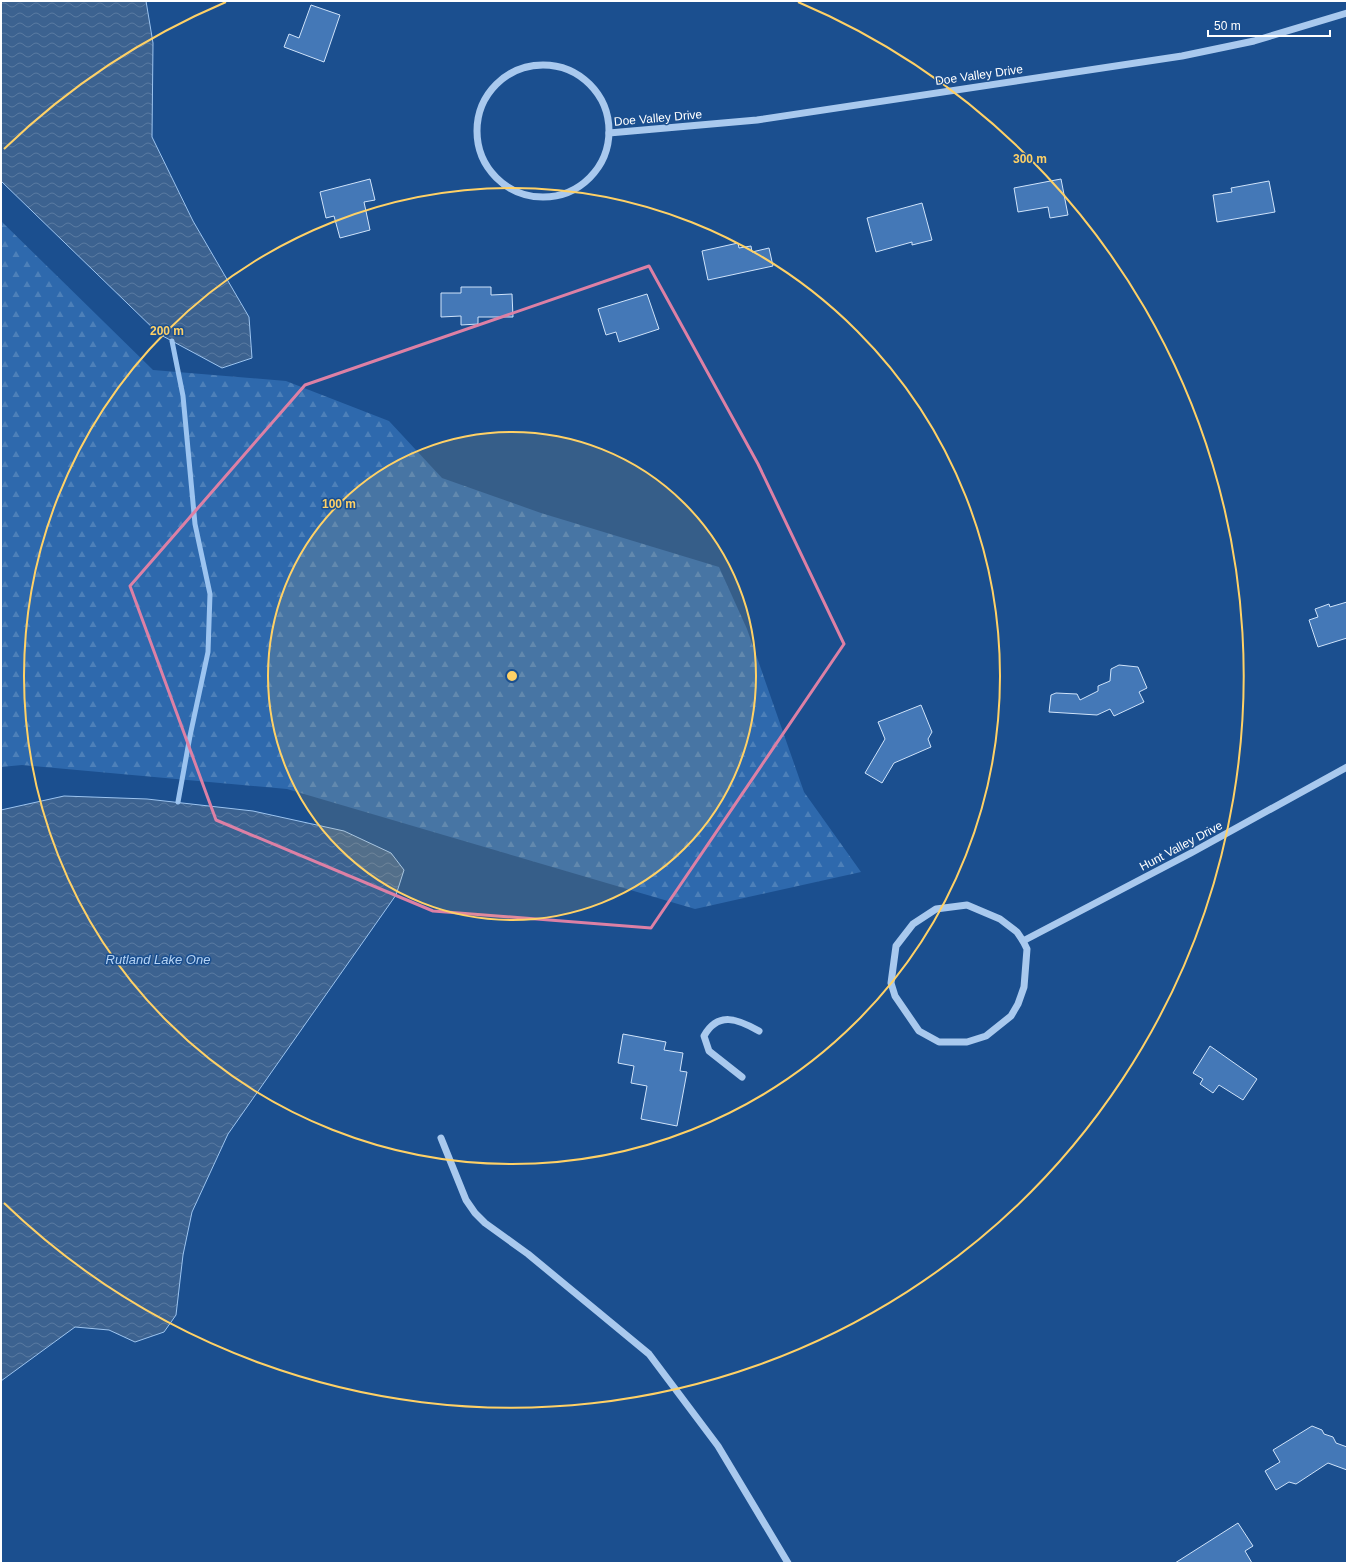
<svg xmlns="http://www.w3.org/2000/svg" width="1348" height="1564" viewBox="0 0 1348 1564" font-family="Arial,sans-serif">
<defs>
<pattern id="forest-firs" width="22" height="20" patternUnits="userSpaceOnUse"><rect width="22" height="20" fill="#2e69ad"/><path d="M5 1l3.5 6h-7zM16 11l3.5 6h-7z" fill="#4d80b9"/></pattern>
<pattern id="water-waves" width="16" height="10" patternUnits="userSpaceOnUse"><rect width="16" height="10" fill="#3c6290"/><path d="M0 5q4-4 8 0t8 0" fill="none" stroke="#597aa1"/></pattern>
</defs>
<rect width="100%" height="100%" fill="#1b4f8f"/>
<path fill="url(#forest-firs)" d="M1,221L153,370L286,381L389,421L442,478L541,513L719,567L747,629L804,792L861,872L695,909L287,789L22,765L1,767Z"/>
<g fill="url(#water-waves)" stroke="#9cc4f0">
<path d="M1,1H146L153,43L152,137L193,221L249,317L252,358L222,368L159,334L1,181Z"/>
<path d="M64,796L147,799L253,811L344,831L391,853L404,870L396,895L228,1134L192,1212L183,1255L176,1315L164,1332L135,1342L109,1330L75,1327L1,1381V810Z"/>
</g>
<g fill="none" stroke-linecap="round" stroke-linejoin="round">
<path stroke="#9cc4f0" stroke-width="5" d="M172,341L183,396L195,524L210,594L208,652L190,736L178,802"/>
</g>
<g fill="#4478b7" stroke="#cfe3fa">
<path d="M311,5L340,15L324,62L284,47L289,34L299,38Z"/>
<path d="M370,179L375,200L364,202L370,230L340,238L334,216L326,218L320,192Z"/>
<path d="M1061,179L1068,215L1050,218L1048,207L1018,212L1014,188Z"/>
<path d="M1269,181L1275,212L1217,222L1213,195L1232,192L1231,188Z"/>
<path d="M922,203L932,240L912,245V242L876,252L867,218Z"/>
<path d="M738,243L739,248L751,246L752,252L769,248L773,266L708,280L702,251Z"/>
<path d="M461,287H491V295L512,294L513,317H478V324L461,325V316L441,317V293H461Z"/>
<path d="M647,294L659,329L619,342L616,332L606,335L598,309Z"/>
<path d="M1347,602V638L1318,647L1309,620L1318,617L1315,609L1329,604L1330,607Z"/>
<path d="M1119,665L1138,667L1147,688L1139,692L1144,702L1114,716L1110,709L1097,715L1049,712L1051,695L1056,693L1077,694L1080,700L1098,691V686L1110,681L1111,669Z"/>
<path d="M921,705L932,732L928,739L931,747L894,763L882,783L865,773L885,739L878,722Z"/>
<path d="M623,1034L666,1042L664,1050L683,1053L680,1071L687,1072L677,1126L641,1119L647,1086L631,1083L634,1066L618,1063Z"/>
<path d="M1210,1046L1257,1079L1243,1100L1219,1085L1213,1093L1200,1084L1203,1079L1193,1073Z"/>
<path d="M1312,1426L1322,1430L1324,1434L1333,1437L1336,1443L1347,1447V1470L1328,1463L1296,1484L1289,1482L1276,1490L1265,1471L1280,1462L1273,1450Z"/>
<path d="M1238,1523L1253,1546L1245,1551L1252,1563H1175Z"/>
</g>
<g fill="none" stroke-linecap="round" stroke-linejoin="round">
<g stroke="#a9c9ee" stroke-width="7">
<circle cx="543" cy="131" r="66"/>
<path d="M609,133L757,120L1182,56L1254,41L1347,13"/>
<path d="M967,905L1000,919L1017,932L1023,941L1027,949L1024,987L1018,1004L1011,1016L986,1036L967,1042H939L919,1031L895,996L891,983L896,946L913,924L936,909Z"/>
<path d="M1023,941L1191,853L1347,767"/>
<path d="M742,1077L709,1051L704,1036C718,1011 738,1019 759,1031"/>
<path d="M441,1138L466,1200L475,1213L485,1223L528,1254L649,1354L718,1446L788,1563"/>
</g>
</g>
<path fill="none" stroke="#dd80a5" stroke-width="3" stroke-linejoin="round" d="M649,266L758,464L844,644L651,928L433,911L216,820L130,586L305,385Z"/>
<circle cx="512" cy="676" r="244" fill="#ffd166" fill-opacity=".12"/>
<g fill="none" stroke="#ffd166" stroke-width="2">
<circle cx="512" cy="676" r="244"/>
<circle cx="512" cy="676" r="488"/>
<path d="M4 149A732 732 0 0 1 226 2M798 2A732 732 0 1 1 4 1203"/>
</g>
<g text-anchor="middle" stroke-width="3" stroke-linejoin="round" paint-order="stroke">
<g font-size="12" fill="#fff" stroke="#1b4f8f">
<text transform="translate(979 75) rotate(-8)" y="4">Doe Valley Drive</text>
<text transform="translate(658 118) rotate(-5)" y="4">Doe Valley Drive</text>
<text transform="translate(1181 846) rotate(-28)" y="4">Hunt Valley Drive</text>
</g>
<g font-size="13" font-style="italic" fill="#b5d3f5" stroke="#1b4f8f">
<text x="158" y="964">Rutland Lake One</text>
</g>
</g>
<circle cx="512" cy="676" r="6" fill="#ffd166" stroke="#1b4f8f" stroke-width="2"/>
<g font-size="12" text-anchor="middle" font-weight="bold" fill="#ffd166" stroke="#1b4f8f" stroke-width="3" stroke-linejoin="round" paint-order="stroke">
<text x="1030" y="163">300 m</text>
<text x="167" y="335">200 m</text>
<text x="339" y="508">100 m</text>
</g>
<rect width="1348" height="1564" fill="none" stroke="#ffffff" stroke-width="4"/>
<path d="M1208 30v6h122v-6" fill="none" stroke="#ffffff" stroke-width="2"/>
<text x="1214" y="30" font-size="12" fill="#ffffff" stroke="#1b4f8f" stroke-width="3" paint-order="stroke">50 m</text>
</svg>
